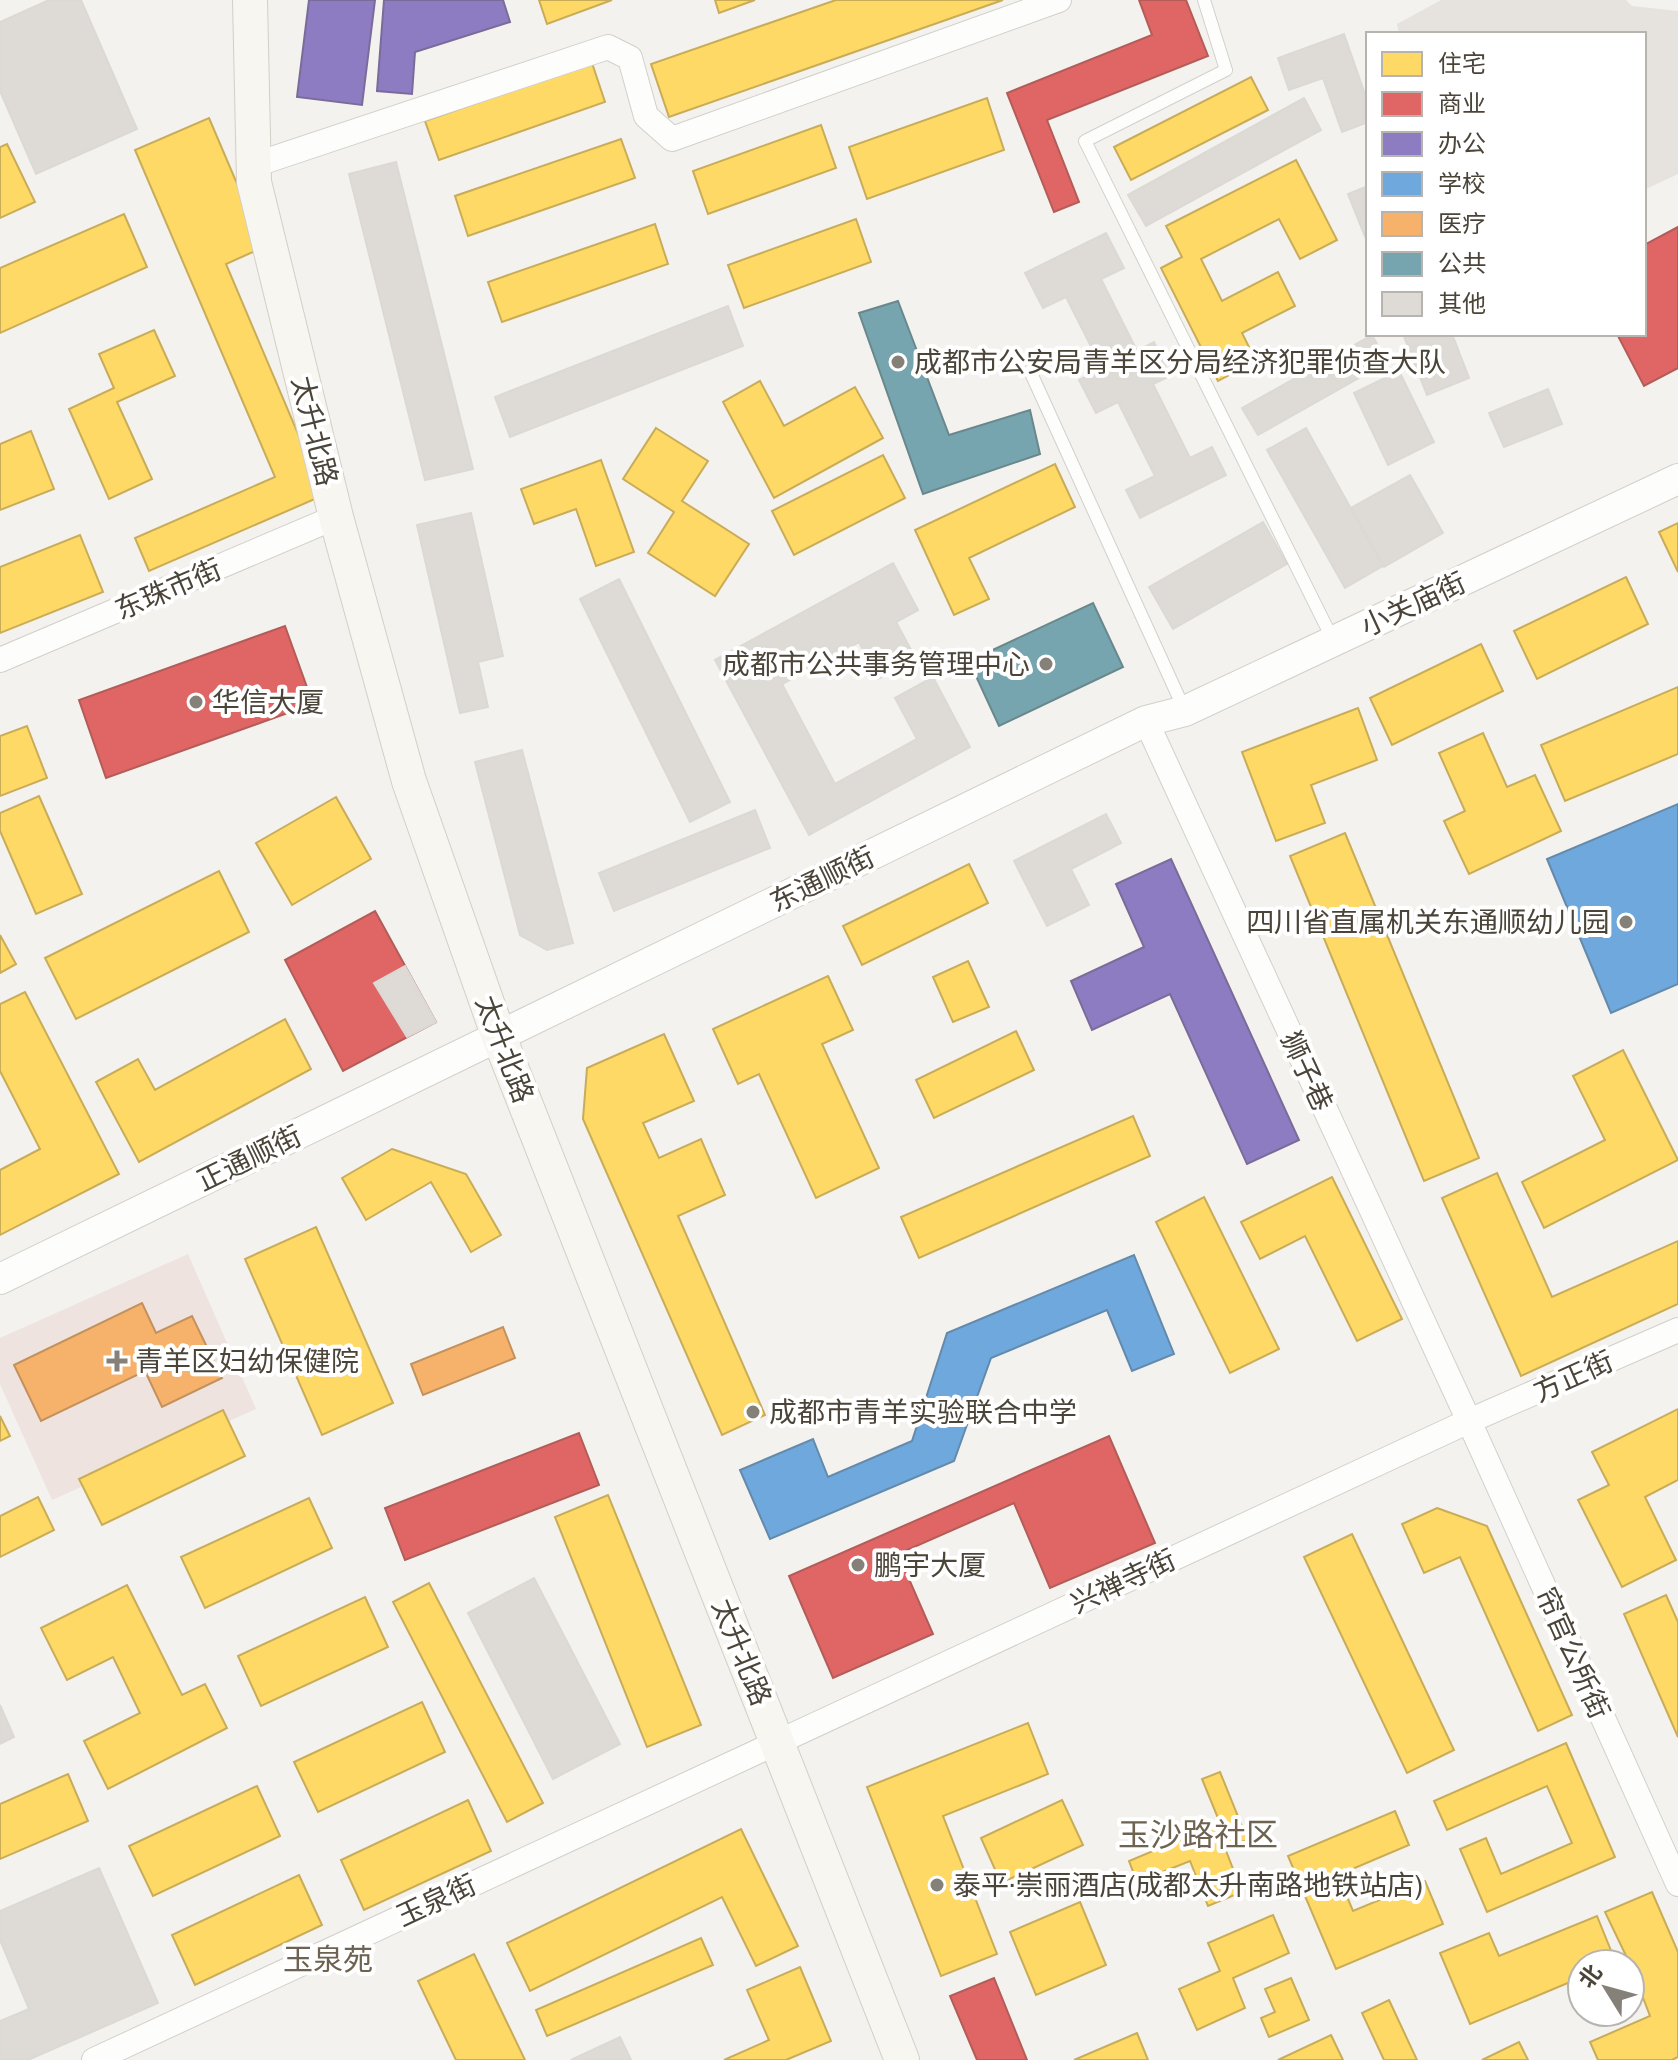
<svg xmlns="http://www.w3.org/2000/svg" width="1678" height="2060" viewBox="0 0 1678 2060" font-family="'Archivo Narrow','Noto Sans SC',sans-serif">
<rect width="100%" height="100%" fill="#f4f2ee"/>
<path fill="#eee3df" d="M188,1254L256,1409L52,1500L0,1384V1338Z"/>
<path fill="#e6e3df" d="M1441,0H1626L1632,6L1678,11V174L1644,190V34H1399L1397,24Z"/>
<g fill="#ffd966" stroke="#c9ac58" stroke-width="2">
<path d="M539,0H612L547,24Z"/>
<path d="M715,0H755L719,13Z"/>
<path d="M836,0H1003L669,117L651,64Z"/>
<path d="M592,63L605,102L439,160L425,121Z"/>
<path d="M1251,77L1268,110L1131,180L1114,147Z"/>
<path d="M987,98L1004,150L867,199L849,147Z"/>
<path d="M209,118L264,247L226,264L324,495L149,571L135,538L275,477L135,150Z"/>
<path d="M821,125L836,168L708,214L693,171Z"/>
<path d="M621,139L635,178L468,236L455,196Z"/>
<path d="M7,144L35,202L0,218V147Z"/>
<path d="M1296,160L1337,240L1300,259L1279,219L1201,259L1222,301L1278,272L1295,306L1242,333L1256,361L1218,381L1161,268L1182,257L1166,226Z"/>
<path d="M124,214L147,267L0,333V268Z"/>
<path d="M856,219L871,262L744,308L728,265Z"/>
<path d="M655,224L668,264L502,322L488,282Z"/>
<path d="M154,330L175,376L117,402L152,479L109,499L69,409L114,388L99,354Z"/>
<path d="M760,381L784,426L855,387L883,438L774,498L723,402Z"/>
<path d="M656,428L708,461L682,501L749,544L715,596L648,553L674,512L623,479Z"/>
<path d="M31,431L54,489L0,510V444Z"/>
<path d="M883,455L905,498L794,555L772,511Z"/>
<path d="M601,460L634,552L596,566L576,509L534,524L521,489Z"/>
<path d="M1055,464L1075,507L969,558L989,599L954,615L915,530Z"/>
<path d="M1678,523V572L1659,532Z"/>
<path d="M80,535L103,592L0,633V567Z"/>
<path d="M1626,577L1648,624L1537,679L1514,631Z"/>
<path d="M1481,644L1503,691L1392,745L1370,698Z"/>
<path d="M1678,687V754L1565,801L1541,745Z"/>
<path d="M1358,708L1377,760L1311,785L1325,823L1276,841L1242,752Z"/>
<path d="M27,726L47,778L0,796V736Z"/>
<path d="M1483,733L1507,787L1535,775L1561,831L1469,874L1444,821L1465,811L1439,753Z"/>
<path d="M39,796L82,894L36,914L0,831V813Z"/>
<path d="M336,797L371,859L292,905L256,843Z"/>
<path d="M1345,833L1479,1158L1424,1181L1290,856Z"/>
<path d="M969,864L988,903L862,965L843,926Z"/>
<path d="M219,871L249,932L76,1019L45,958Z"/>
<path d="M0,935L16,964L0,973Z"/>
<path d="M968,961L989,1007L953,1022L933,977Z"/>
<path d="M828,976L853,1030L822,1044L879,1168L816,1198L759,1074L738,1084L713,1029Z"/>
<path d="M25,992L119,1174L0,1235V1170L40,1149L0,1071V1004Z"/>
<path d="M285,1019L311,1069L139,1162L96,1082L138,1059L155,1090Z"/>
<path d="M1016,1031L1034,1070L934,1118L916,1080Z"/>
<path d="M664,1034L694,1101L643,1123L659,1158L701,1139L725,1195L678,1216L765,1415L722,1435L583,1119L587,1068Z"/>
<path d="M1623,1050L1678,1160L1544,1228L1522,1182L1605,1140L1573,1076Z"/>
<path d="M1133,1116L1150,1156L919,1258L901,1217Z"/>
<path d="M392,1149L466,1174L501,1235L471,1252L431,1182L366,1220L342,1178Z"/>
<path d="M1497,1173L1552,1297L1678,1241V1304L1521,1376L1442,1198Z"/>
<path d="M1332,1177L1402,1319L1357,1341L1305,1236L1260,1259L1241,1222Z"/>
<path d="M1204,1197L1279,1349L1230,1373L1156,1222Z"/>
<path d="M316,1227L393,1403L322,1435L245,1259Z"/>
<path d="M1678,1409V1480L1645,1497L1676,1560L1622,1587L1578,1500L1609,1485L1592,1452Z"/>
<path d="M223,1410L245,1456L102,1525L79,1479Z"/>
<path d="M0,1416L10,1436L0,1441Z"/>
<path d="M608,1495L701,1725L647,1747L555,1517Z"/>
<path d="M38,1497L54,1530L0,1557V1516Z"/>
<path d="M309,1498L332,1548L205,1608L181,1557Z"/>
<path d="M1437,1508L1487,1526L1572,1715L1538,1731L1460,1557L1424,1573L1402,1524Z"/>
<path d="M1352,1534L1454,1750L1407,1773L1304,1557Z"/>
<path d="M429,1583L543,1803L507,1822L393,1602Z"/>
<path d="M127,1585L182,1695L205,1684L227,1728L108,1789L84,1741L140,1713L113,1657L67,1680L41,1628Z"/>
<path d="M1666,1595L1678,1622V1737L1624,1614Z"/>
<path d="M365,1597L388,1647L261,1706L238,1656Z"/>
<path d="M422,1702L445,1752L318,1812L294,1762Z"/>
<path d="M1028,1723L1048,1774L943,1816L997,1954L941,1976L867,1787Z"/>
<path d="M1566,1743L1615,1857L1487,1912L1460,1849L1486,1838L1501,1874L1572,1843L1547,1786L1447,1830L1434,1801Z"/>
<path d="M1220,1772L1248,1841L1223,1843L1242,1892L1208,1906L1190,1861L1137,1882L1129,1861L1220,1823L1202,1779Z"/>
<path d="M68,1774L88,1821L0,1859V1804Z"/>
<path d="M257,1786L280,1836L153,1896L129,1846Z"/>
<path d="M468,1800L491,1851L364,1910L341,1860Z"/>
<path d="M1062,1800L1083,1845L1001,1883L981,1838Z"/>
<path d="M1395,1811L1409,1845L1338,1875L1353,1911L1425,1881L1443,1924L1336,1969L1288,1856Z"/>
<path d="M741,1829L798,1946L756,1966L722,1897L530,1991L507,1943Z"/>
<path d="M299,1875L322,1925L195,1985L172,1935Z"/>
<path d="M1652,1892L1678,1952V2057L1672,2060H1598L1590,2042L1650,2016L1630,1964L1605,1912Z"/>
<path d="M1080,1902L1106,1965L1036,1995L1010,1932Z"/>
<path d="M1273,1915L1289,1953L1233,1978L1245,2008L1197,2030L1179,1989L1220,1971L1208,1943Z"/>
<path d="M1597,1916L1616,1963L1582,1964V1977L1470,2024L1440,1953L1489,1933L1499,1956Z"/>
<path d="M701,1938L713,1965L547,2036L536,2010Z"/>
<path d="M474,1954L525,2060H456L418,1981Z"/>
<path d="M800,1967L831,2041L786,2060H724L769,2040L747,1990Z"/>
<path d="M1291,1978L1309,2020L1269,2037L1261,2018L1275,2012L1265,1989Z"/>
<path d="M1389,2000L1417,2060H1384L1362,2013Z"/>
<path d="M1137,2033L1148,2060H1074Z"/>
<path d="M1331,2035L1343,2060H1278Z"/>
<path d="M1519,2042L1528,2060H1482Z"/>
</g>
<g fill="#e06666" stroke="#b35c58" stroke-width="2">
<path d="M1139,0H1186L1208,56L1047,120L1079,202L1054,212L1007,93L1152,35Z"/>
<path d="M1678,227V368L1644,386L1617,334H1644V245Z"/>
<path d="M285,626L313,704L106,778L79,700Z"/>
<path d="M375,911L436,1022L343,1071L285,960Z"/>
<path d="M579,1433L599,1485L405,1560L385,1508Z"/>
<path d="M1109,1436L1155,1543L1050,1588L1014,1503L898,1554L933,1634L833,1678L789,1576Z"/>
<path d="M994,1978L1027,2060H977L950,1996Z"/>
</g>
<g fill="#8e7cc3" stroke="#7a6b9a" stroke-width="2">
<path d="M309,0H375L362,105L297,97Z"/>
<path d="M384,0H503L510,22L415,52L412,94L377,91Z"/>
<path d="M1171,859L1299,1140L1247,1164L1170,994L1092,1030L1071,981L1144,947L1116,884Z"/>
</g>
<g fill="#6fa8dc" stroke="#648aab" stroke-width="2">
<path d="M1678,804V984L1611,1013L1547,859Z"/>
<path d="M1134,1255L1174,1354L1132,1371L1107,1310L991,1358L954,1461L770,1539L740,1470L813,1439L828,1477L912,1441L947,1333Z"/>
</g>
<g fill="#f6b26b" stroke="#c3915c" stroke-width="2">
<path d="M142,1303L156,1333L192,1316L222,1378L162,1407L145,1371L41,1421L14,1365Z"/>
<path d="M503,1327L515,1358L423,1395L411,1364Z"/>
</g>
<g fill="#76a5af" stroke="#69888c" stroke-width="2">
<path d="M898,301L949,435L1030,410L1040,454L923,494L859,313Z"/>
<path d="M1093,603L1123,667L999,726L969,661Z"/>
</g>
<g fill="#dedbd6" stroke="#dcd9d4" stroke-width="2">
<path d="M49,0H81L137,129L36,174L0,91V22Z"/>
<path d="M1344,34L1368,103V122L1342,132L1323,78L1289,90L1278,58Z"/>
<path d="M1304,98L1321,130L1146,226L1128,195Z"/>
<path d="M396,162L473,469L425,480L349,174Z"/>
<path d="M1368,186V244L1348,194Z"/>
<path d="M1106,233L1124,268L1101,279L1137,351L1154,342L1170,376L1153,384L1190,458L1212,447L1226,475L1140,518L1126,490L1155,476L1118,402L1096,413L1079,380L1102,368L1066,297L1043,308L1025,273Z"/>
<path d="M728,306L743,346L510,437L495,397Z"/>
<path d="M1403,334H1452L1469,378L1427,395Z"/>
<path d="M1372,335L1387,362L1258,435L1242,408Z"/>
<path d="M1399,371L1434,442L1388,465L1354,393Z"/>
<path d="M1548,389L1562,424L1504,447L1489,413Z"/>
<path d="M1306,428L1383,566L1345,588L1267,450Z"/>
<path d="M1410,475L1443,533L1384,567L1351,508Z"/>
<path d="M471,513L503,656L478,662L488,707L460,713L417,525Z"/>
<path d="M1263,522L1287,564L1173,629L1149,587Z"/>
<path d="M893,563L918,610L896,622L916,659L878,679L859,642L782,684L835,784L917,739L895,698L933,677L970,747L809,835L715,660Z"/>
<path d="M619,579L730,802L690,822L580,599Z"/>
<path d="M522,750L573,943L547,950L520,935L475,762Z"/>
<path d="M755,810L770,848L614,911L599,873Z"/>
<path d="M1106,814L1121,843L1071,869L1089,905L1047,926L1014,861Z"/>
<path d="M405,966L436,1022L407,1037L374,983Z"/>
<path d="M534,1578L620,1744L553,1779L468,1613Z"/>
<path d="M0,1705L14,1737L0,1744Z"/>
<path d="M99,1868L158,2003L28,2060H0V2021L29,2009L0,1940V1911Z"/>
<path d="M620,2037L631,2060H571Z"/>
</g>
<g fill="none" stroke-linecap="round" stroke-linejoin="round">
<g stroke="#d2d0cb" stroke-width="14">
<g id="service">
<path d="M1204,0L1226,70L1085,141L1333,640"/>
<path d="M1030,371L1185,711"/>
</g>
</g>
<g stroke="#d2d0cb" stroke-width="26">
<g id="minor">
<path d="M254,165L608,47L630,58L646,116L672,139L1059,0"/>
<path d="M0,660L336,517"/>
<path d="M1146,721L1469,1421L1678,1884"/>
<path d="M94,2060L1469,1421L1678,1330"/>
</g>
</g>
<g stroke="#d2d0cb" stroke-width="32">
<path id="tertiary" d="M0,1279L1146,721L1185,711L1678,479"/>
</g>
<g stroke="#d3cfc5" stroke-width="36">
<path id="secondary" d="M250,0L254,182L336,517L409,781L499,1037L902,2060"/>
</g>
<use href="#service" stroke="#fdfdfc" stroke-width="12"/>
<use href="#minor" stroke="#fdfdfc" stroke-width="24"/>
<use href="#tertiary" stroke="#fdfdfc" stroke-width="30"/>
<use href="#secondary" stroke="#f7f6f1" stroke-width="34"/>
</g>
<g fill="#868178" stroke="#fff" stroke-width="3">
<circle cx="898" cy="362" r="8"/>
<circle cx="1046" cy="664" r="8"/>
<circle cx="196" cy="702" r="8"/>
<circle cx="1626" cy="922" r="8"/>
<path d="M113 1349h8v8h8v8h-8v8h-8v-8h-8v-8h8z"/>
<circle cx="753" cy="1412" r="8"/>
<circle cx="858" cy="1565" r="8"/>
<circle cx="937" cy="1885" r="8"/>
</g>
<g text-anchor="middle" stroke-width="8" stroke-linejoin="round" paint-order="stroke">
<g font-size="28" fill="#4b4439" stroke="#fff" text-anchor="start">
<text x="914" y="372">成都市公安局青羊区分局经济犯罪侦查大队</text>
<text x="1030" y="674" text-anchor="end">成都市公共事务管理中心</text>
<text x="212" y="712">华信大厦</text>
<text x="1610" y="932" text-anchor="end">四川省直属机关东通顺幼儿园</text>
<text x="135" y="1371">青羊区妇幼保健院</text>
<text x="769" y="1422">成都市青羊实验联合中学</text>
<text x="874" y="1575">鹏宇大厦</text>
<text x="953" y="1895">泰平·崇丽酒店(成都太升南路地铁站店)</text>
</g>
<g font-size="28" fill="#4b4439" stroke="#fff">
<text transform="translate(315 431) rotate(76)" y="10">太升北路</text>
<text transform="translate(168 589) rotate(-23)" y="10">东珠市街</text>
<text transform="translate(1413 604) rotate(-25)" y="10">小关庙街</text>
<text transform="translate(822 879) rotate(-26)" y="10">东通顺街</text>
<text transform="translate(505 1049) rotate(69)" y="10">太升北路</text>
<text transform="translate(1307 1071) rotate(65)" y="10">狮子巷</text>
<text transform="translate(249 1158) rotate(-26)" y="10">正通顺街</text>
<text transform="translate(1573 1376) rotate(-24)" y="10">方正街</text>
<text transform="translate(1123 1581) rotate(-25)" y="10">兴禅寺街</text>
<text transform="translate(742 1652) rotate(68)" y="10">太升北路</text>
<text transform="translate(1573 1653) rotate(66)" y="10">帘官公所街</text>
<text transform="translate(436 1900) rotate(-25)" y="10">玉泉街</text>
</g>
<g font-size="30" fill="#6e6250" stroke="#fff">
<text x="328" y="1970">玉泉苑</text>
</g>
<g font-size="32" fill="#6e6250" stroke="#fff">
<text x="1198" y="1846">玉沙路社区</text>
</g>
</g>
<rect x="1366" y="32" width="280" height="304" fill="#ffffff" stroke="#b7b4b0" stroke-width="2"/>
<rect x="1382" y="52" width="40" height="24" fill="#ffd966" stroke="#b7b4b0" stroke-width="2"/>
<text x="1438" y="72" font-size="24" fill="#4b4439">住宅</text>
<rect x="1382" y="92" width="40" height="24" fill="#e06666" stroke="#b7b4b0" stroke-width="2"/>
<text x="1438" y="112" font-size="24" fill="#4b4439">商业</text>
<rect x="1382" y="132" width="40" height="24" fill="#8e7cc3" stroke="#b7b4b0" stroke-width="2"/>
<text x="1438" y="152" font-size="24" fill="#4b4439">办公</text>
<rect x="1382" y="172" width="40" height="24" fill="#6fa8dc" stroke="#b7b4b0" stroke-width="2"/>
<text x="1438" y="192" font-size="24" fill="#4b4439">学校</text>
<rect x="1382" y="212" width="40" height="24" fill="#f6b26b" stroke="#b7b4b0" stroke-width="2"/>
<text x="1438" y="232" font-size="24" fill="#4b4439">医疗</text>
<rect x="1382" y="252" width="40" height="24" fill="#76a5af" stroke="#b7b4b0" stroke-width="2"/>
<text x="1438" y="272" font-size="24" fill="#4b4439">公共</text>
<rect x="1382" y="292" width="40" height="24" fill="#dedbd6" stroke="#b7b4b0" stroke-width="2"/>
<text x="1438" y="312" font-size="24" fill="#4b4439">其他</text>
<g transform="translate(1606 1988) rotate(307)"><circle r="38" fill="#ffffff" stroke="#b7b4b0" stroke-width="2"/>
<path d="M0-6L14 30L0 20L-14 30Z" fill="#868178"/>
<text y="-12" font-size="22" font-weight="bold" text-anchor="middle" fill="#4b4439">北</text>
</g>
</svg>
